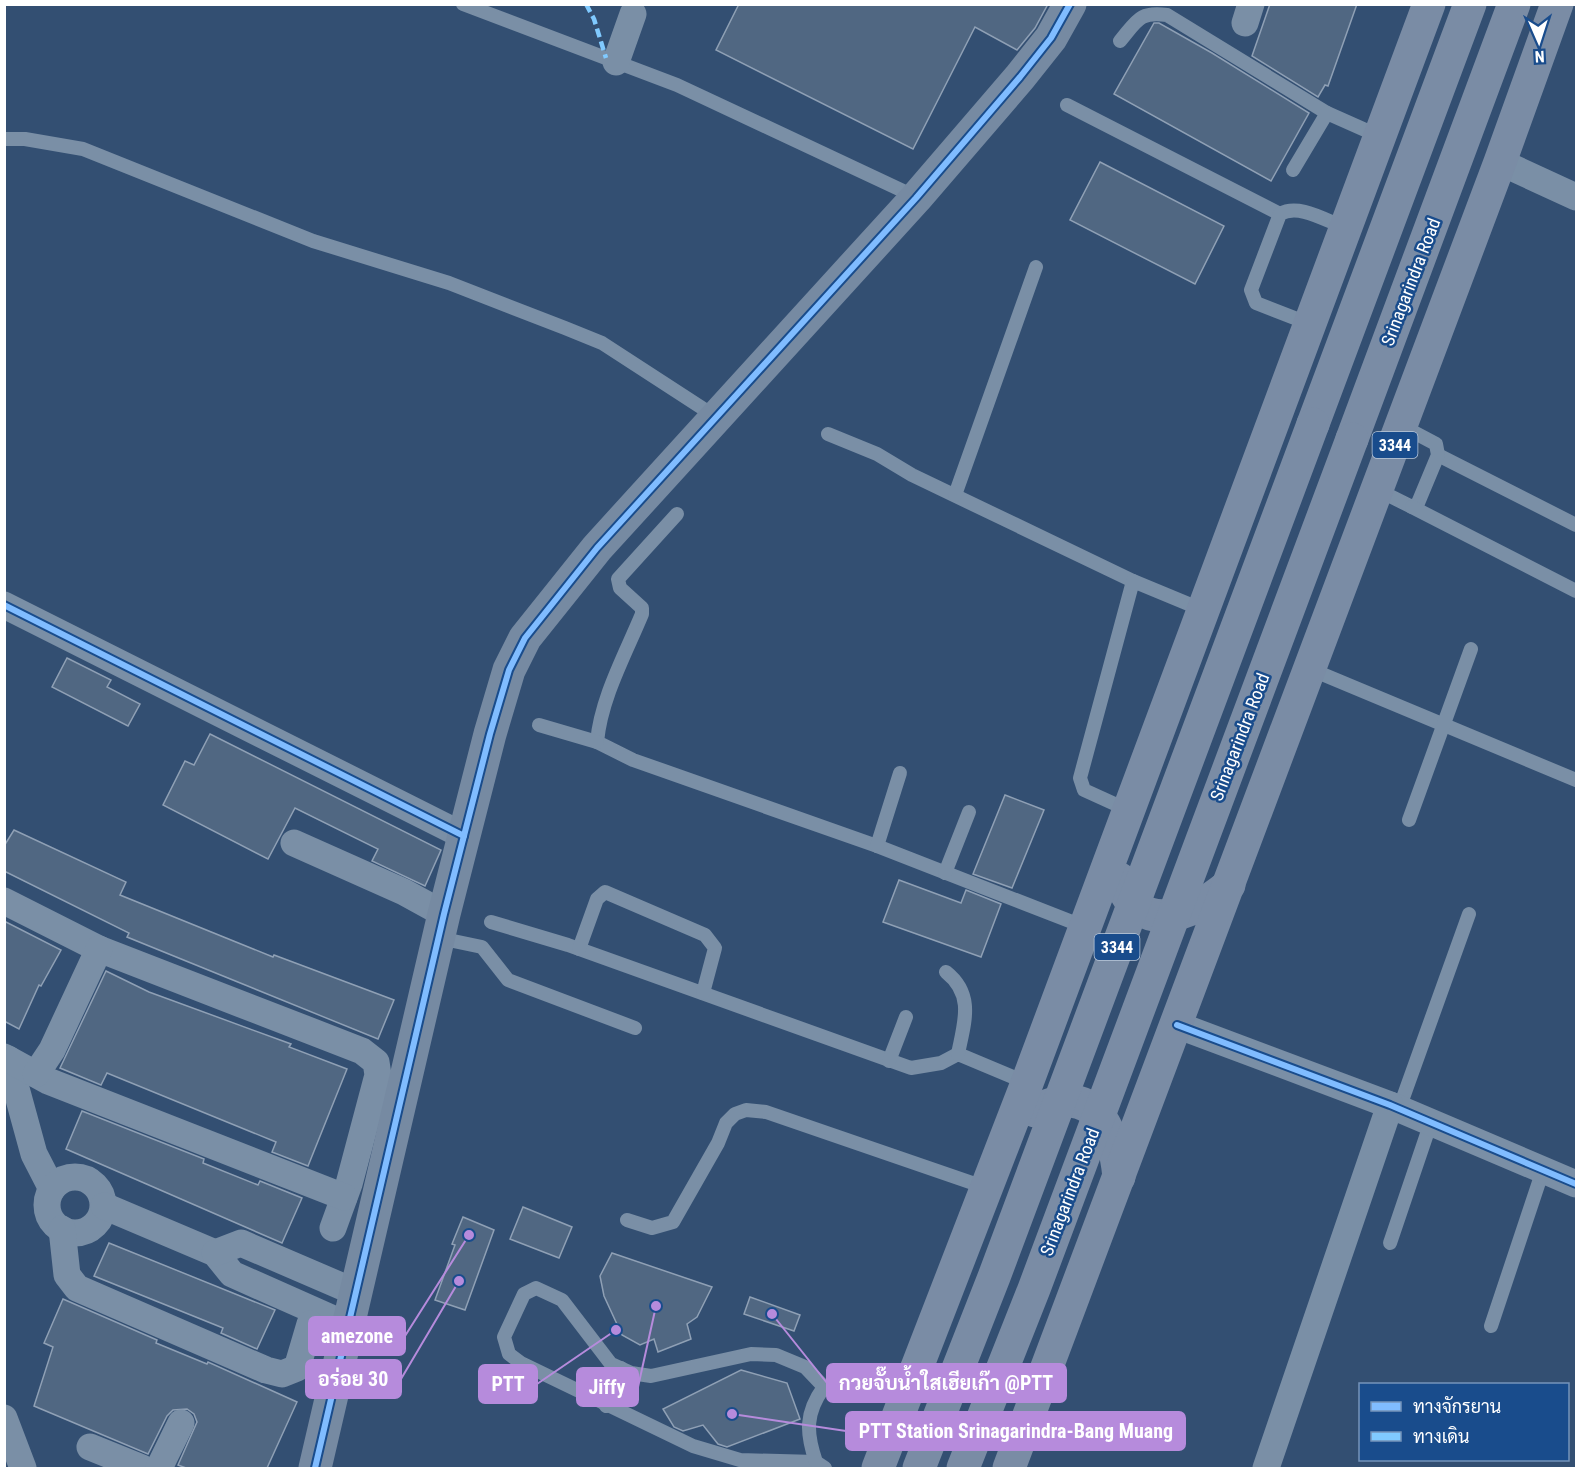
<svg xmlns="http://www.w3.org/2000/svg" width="1581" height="1473" viewBox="0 0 1581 1473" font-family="'Roboto Condensed',Sarabun,sans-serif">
<rect width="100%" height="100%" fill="#334f72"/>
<g fill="#506782" stroke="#8fa0b5" stroke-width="1.5">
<path d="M739,4H1048L1035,28L1017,50L975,27L913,149L716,50Z"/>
<path d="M1270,4H1357L1328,86L1325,85L1318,97L1252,56Z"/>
<path d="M1154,23H1159L1212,53L1309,113L1271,181L1114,94Z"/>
<path d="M1100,162L1224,226L1195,284L1070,220Z"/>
<path d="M67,658L111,680L107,687L140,704L128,726L52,687Z"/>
<path d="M210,734L441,850L425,886L372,861L378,849L295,808L268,859L163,805L185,761L194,765Z"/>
<path d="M1005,795L1044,810L1012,888L973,874Z"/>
<path d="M14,830L126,882L120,895L273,957L274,955L394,1000L378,1039L127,937L129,933L4,871V846Z"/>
<path d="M899,880L961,903L966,890L1001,904L981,957L883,922Z"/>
<path d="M4,921L61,950L41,986L39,985L19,1029L4,1021Z"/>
<path d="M106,971L149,992L291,1044L289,1047L347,1069L308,1166L272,1152L276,1142L107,1073L101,1085L60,1068Z"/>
<path d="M82,1111L204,1159L203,1163L258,1185L260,1181L302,1198L282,1243L66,1149Z"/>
<path d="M523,1207L572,1227L559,1258L510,1239Z"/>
<path d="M463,1217L494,1230L465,1310L435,1300L455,1245L452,1244Z"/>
<path d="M109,1243L275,1310L257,1349L221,1333L223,1328L94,1276Z"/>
<path d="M612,1253L712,1287L697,1317L687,1324L691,1339L658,1352L654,1339L640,1345L622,1335L604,1296L600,1276Z"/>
<path d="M750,1297L800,1315L794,1331L744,1314Z"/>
<path d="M63,1299L157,1340L156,1343L207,1364L208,1362L297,1402L267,1468H186L178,1465L197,1422L194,1414L187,1409L173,1410L167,1416L148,1454L34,1406L53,1347L44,1343Z"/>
<path d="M741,1370L787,1383L800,1419L727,1447L718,1444L703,1425L683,1431L674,1427L663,1409Z"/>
</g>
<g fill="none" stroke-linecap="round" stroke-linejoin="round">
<g stroke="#7a8fa6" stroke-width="14">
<path d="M463,4L677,85L916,197"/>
<path d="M1120,41C1137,21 1139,11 1167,15L1327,113"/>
<path d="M1067,105L1280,214"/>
<path d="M4,139H25L83,149L313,241L449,283L565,328L602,343L716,417"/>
<path d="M1293,170L1327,113L1381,137"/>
<path d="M1310,324L1256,303L1251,290L1280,214C1299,203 1326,221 1346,228"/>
<path d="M828,434L877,454L912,475L1133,581"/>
<path d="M1438,455L1576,525"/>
<path d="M1378,490L1412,507L1418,503L1438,455L1436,444L1402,426"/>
<path d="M955,495L1036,267"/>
<path d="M1412,507L1576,591"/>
<path d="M677,514L618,579L620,588L642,608V614C625,655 601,698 597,742L633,760L877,846L1085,927"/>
<path d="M1310,669L1576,780"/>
<path d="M539,725L597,742"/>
<path d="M1128,810L1084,790L1080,778L1133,581L1203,610"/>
<path d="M1409,820L1471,649"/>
<path d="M877,846L900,773"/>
<path d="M945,873L969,812"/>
<path d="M491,922L568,945L911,1068L941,1063L958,1054L1027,1083"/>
<path d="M439,938L482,947L508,980L635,1028"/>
<path d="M579,949L597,899L605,892L705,935L715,948L703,993"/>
<path d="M946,972C975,995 964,1023 958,1054"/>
<path d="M889,1061L906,1017"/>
<path d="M1399,1109L1469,914"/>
<path d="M627,1220L652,1228L673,1222L718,1143L726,1123L735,1114L746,1110L766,1112L987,1188"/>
<path d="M1390,1243L1431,1122"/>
<path d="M1491,1326L1543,1170"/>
<path d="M606,1406L621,1368"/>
<path d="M816,1462L740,1460L693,1446L521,1363L509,1354L504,1337L524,1294L536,1288L562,1300L611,1364L631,1373L651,1376L751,1354L776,1355L805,1367L824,1387"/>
<path d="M825,1468L816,1462C806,1433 805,1413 824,1387L839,1383L904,1401"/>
</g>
<g stroke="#7a8fa6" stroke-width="27">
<path d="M1245,23L1251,4"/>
<path d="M616,62L633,14"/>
<path d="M1500,162L1576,197"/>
<path d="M4,605L464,836"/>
<path d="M294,843L404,892L444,914"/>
<path d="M4,901L99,949L362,1051L376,1062L378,1075L349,1184L333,1228"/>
<path d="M1177,1025L1390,1105L1576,1184"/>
<path d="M4,1057L8,1059L34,1154L52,1189"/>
<path d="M8,1059L48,1081L344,1197"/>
<path d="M36,1074L52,1050L99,949"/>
<circle cx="75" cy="1205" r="28"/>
<path d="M104,1206L215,1253L232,1274L347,1325"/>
<path d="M62,1229L67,1275L77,1288L266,1370L282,1374L297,1368L310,1324"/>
<path d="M215,1253L241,1243L355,1292"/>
<path d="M4,1418L23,1468"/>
<path d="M90,1447L142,1468"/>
<path d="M159,1468L181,1423"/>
<path d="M1266,1468L1390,1105"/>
</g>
<path stroke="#768aa2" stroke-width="33" d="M315,1468L444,914L490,734L509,670L525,638L597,548L916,198L1020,77L1051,38L1070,4"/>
<g stroke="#7a8ca5" stroke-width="33">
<path d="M1313,424L1470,4"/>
<path d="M1352,439L1514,4"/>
<path d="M1120,879C1139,940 1195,913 1229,885"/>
<path d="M1035,1111C1093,1080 1114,1127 1119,1177"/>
<path d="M878,1468L1027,1083L1429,4"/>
<path d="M1009,1468L1500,162L1557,4"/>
</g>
<g stroke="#7a8ca5" stroke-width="33">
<path d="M919,1468L994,1277L1313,424"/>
<path d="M963,1468L1034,1289L1352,439"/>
</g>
<path stroke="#80caff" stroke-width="4.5" stroke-dasharray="9 4.5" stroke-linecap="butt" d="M586,4L594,19L606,58"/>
<g stroke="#194c8c" stroke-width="10">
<g id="cycleway">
<path d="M4,605L464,836"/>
<path d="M1177,1025L1390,1105L1576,1184"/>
<path d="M315,1468L444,914L490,734L509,670L525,638L597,548L916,198L1020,77L1051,38L1070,4"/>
</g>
</g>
<use href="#cycleway" stroke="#80bcff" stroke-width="6"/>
</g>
<g text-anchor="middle" stroke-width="5" stroke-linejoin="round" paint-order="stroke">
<g fill="#194c8c" stroke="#bac9dc" stroke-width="1.5">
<rect x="1372.5" y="432" width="45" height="26" rx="4.5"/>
<rect x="1094.5" y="934" width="45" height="26" rx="4.5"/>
</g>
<g font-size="16" font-weight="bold" fill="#fff">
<text x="1395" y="451">3344</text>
<text x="1117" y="953">3344</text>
</g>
<g font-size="18" fill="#fff" stroke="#194c8c">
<text transform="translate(1411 282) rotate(-69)" y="6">Srinagarindra Road</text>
<text transform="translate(1240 737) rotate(-69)" y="6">Srinagarindra Road</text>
<text transform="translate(1070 1192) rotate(-69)" y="6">Srinagarindra Road</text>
</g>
</g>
<path fill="none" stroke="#b68bdc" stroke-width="2" d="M469 1235L405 1336M459 1281L401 1379M772 1314L827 1383M616 1330L537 1384M656 1306L638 1387M732 1414L846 1431"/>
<g fill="#b68bdc" stroke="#194c8c" stroke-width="2">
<circle cx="469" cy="1235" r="6"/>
<circle cx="459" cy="1281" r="6"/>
<circle cx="772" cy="1314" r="6"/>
<circle cx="616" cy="1330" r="6"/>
<circle cx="656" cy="1306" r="6"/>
<circle cx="732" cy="1414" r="6"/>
</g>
<g fill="#b68bdc" stroke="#b68bdc" stroke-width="2">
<rect x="309" y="1317" width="96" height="38" rx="6"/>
<rect x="306" y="1360" width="95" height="38" rx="6"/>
<rect x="827" y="1364" width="239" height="38" rx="6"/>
<rect x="479" y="1365" width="58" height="38" rx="6"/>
<rect x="577" y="1368" width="61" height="38" rx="6"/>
<rect x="846" y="1412" width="339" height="38" rx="6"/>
</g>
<g font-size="20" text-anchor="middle" font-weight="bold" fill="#fff">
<text x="357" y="1343">amezone</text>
<text x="353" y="1386">อร่อย 30</text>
<text x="946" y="1390">กวยจั๊บน้ำใสเฮียเก๊า @PTT</text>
<text x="508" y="1391">PTT</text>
<text x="607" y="1394">Jiffy</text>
<text x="1016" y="1438">PTT Station Srinagarindra-Bang Muang</text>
</g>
<rect width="1581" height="1473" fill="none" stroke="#ffffff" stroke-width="12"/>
<rect x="1359" y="1383" width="210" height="78" fill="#194c8c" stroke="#7594ba" stroke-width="1.5"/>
<rect x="1371" y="1402" width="30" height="9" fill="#80bcff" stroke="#7594ba" stroke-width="1.5"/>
<text x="1413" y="1413" font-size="18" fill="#ffffff">ทางจักรยาน</text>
<rect x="1371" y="1432" width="30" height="9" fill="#80caff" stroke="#7594ba" stroke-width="1.5"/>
<text x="1413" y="1443" font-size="18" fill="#ffffff">ทางเดิน</text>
<g transform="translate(1539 42) rotate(177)" stroke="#194c8c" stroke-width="4.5" paint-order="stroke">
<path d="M0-4.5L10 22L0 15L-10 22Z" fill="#ffffff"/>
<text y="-9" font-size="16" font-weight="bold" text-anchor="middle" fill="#ffffff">N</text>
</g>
</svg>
